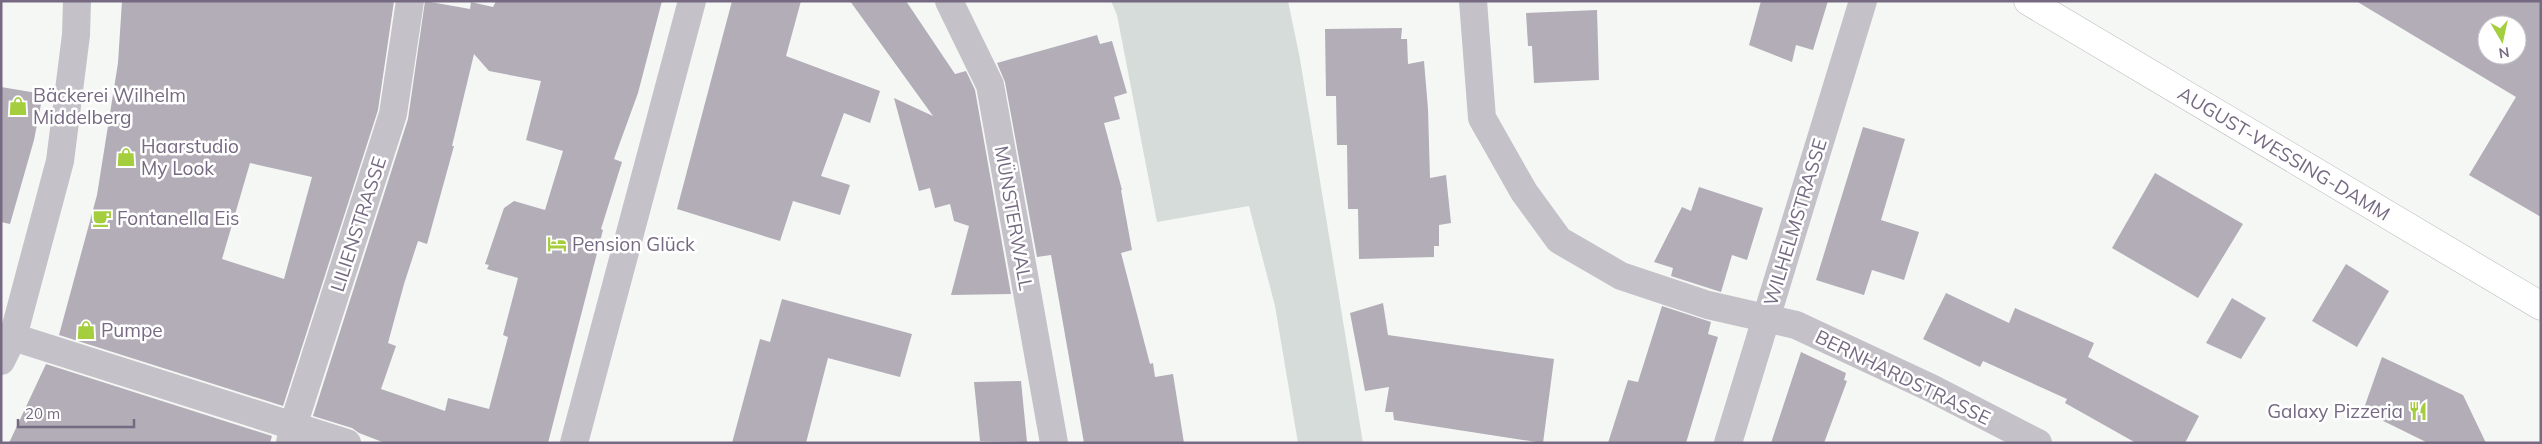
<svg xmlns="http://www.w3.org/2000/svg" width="2542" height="444" viewBox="0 0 2542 444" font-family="Mulish,sans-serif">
<rect width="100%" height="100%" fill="#f5f7f5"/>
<path fill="#d5dcd9" d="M1111,1H1288L1300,59L1363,443H1298L1275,306L1249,206L1157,222L1117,15Z"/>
<g fill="#b2adb7" fill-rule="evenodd">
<path d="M122,1H394L378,110L283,406L59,335L97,195L118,63ZM250,163L312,177L284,279L222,259Z"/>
<path d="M425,1L470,9L471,2L493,7L496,1H662L638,93L614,159L622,162L601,229L603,230L548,443H385L359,433L352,428L313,416L408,119ZM474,54L489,71L541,81L526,140L563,151L545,210L514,201L504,208L485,264L489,265L487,269L518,278L503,335L508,337L489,409L448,398L445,411L381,389L396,346L388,343L404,284L418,241L427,244L454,146H452Z"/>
<path d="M732,1H801L786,56L880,91L870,123L844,113L821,176L850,185L840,215L793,201L780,241L677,209Z"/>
<path d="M850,1H906L955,74L966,71L975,90L1011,294L951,295L969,226L954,221L950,204L935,208L930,188L919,191L894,98L933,116Z"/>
<path d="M1761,1H1828L1813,50L1796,45L1792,62L1749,45Z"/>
<path d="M2356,1H2541V217L2469,175L2516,97ZM2487,25H2517V55H2487Z"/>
<path d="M1597,10L1599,80L1534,83L1532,46H1528L1526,13Z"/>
<path d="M1402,28L1401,39H1407L1408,64L1424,61L1428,109L1430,178L1446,175L1451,223L1439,225V246H1434V257L1359,259L1358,209H1348L1347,145H1337L1336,96H1326L1325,29Z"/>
<path d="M1097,35L1100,44L1112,41L1127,93L1114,97L1120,119L1104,123L1122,190H1121L1132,250L1121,253L1150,364L1153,363L1155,377L1173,374L1184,443H1084L1051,255L1037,257L1005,82L997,63Z"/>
<path d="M1,87L43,94L34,140L10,224L1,222Z"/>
<path d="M1863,127L1905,139L1881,220L1919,232L1904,280L1872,270L1864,295L1816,280Z"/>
<path d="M2155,173L2243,224L2198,298L2112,248Z"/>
<path d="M1699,187L1763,208L1747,260L1732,255L1721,292L1671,276L1673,268L1654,262L1682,207L1691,211Z"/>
<path d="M2346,264L2389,291L2357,347L2312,321Z"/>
<path d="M1946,293L2009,323L2015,308L2094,343L2088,357L2199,416L2185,443H2136L2065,403L2067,399L1983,361L1980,367L1923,339Z"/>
<path d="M2232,298L2266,318L2241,359L2206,343Z"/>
<path d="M782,299L912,334L900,377L828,358L806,443H732L760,339L770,342Z"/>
<path d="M1383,303L1388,335L1554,359L1543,443L1394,420L1393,412H1385L1389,387L1365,391L1350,313Z"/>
<path d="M1662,306L1711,322L1708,334L1718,337L1686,443H1608L1628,380L1638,382Z"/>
<path d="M1801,352L1846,373L1844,380L1847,381L1824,443H1771Z"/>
<path d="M2382,357L2463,395L2486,443H2428L2363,411Z"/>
<path d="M46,364L272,436L270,443H9Z"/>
<path d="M1021,381L1027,442L980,441L974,382Z"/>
</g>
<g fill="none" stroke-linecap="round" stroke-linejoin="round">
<g stroke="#b8b5bc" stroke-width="29">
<g id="primary">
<path id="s1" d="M2028,1L2541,306"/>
</g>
</g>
<g stroke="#c4c1c8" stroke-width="28">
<path d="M949,1L990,85L1054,443"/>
<path d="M1473,1L1482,118L1524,192L1559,240L1621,276L1708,305L1796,325L1931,388L2038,443"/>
<path d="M13,337L347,443"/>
<path d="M1,361L13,337L60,161L76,35L77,1"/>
<path d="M290,443L293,426L393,114L410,1"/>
<path d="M574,443L692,1"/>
<path d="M1728,443L1863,1"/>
</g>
<use href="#primary" stroke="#fff" stroke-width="28"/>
</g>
<defs>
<g id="shop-bare" transform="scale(1.5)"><path d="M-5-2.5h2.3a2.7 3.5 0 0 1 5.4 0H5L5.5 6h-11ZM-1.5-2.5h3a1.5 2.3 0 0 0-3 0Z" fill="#a5ce3e" stroke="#fff" stroke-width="2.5" paint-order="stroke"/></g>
<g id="cafe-bare" transform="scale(1.5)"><path d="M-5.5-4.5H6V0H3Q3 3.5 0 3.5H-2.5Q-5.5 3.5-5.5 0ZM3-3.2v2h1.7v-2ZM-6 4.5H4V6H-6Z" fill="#a5ce3e" stroke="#fff" stroke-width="2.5" paint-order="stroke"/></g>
<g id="hotel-bare" transform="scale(1.5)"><path d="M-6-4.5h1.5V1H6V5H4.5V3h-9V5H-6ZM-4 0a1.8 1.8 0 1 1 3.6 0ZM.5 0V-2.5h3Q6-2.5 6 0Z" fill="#a5ce3e" stroke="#fff" stroke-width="2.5" paint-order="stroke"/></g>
<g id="restaurant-bare" transform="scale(1.5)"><path d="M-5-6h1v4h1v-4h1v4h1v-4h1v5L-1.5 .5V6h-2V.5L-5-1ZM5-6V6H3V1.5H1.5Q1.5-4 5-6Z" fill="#a5ce3e" stroke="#fff" stroke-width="2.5" paint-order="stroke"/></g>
</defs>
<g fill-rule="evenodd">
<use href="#shop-bare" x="18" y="106"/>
<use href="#shop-bare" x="126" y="157"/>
<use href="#cafe-bare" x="102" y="218"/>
<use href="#hotel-bare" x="557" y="244"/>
<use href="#shop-bare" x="86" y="330"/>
<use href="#restaurant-bare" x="2418" y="411"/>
</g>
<g text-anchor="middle" stroke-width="5" stroke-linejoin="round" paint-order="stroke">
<g font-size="19" fill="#766a82" stroke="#fff" text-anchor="start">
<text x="33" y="102">Bäckerei Wilhelm<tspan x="33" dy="22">Middelberg</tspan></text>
<text x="141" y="153">Haarstudio<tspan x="141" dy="22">My Look</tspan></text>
<text x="117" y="225">Fontanella Eis</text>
<text x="572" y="251">Pension Glück</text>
<text x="101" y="337">Pumpe</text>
<text x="2403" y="418" text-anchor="end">Galaxy Pizzeria</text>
</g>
<g font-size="19" fill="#766a82" stroke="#fff">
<text dy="7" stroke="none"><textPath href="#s1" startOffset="298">AUGUST-WESSING-DAMM</textPath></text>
<text transform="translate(1014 218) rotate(80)" y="7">MÜNSTERWALL</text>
<text transform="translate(1795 222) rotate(-73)" y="7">WILHELMSTRASSE</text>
<text transform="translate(358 224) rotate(-72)" y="7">LILIENSTRASSE</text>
<text transform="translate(1903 377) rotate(26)" y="7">BERNHARDSTRASSE</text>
</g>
</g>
<rect width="2542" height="444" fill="none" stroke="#766a82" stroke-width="5"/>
<g transform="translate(2502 40) rotate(171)"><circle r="24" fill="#ffffff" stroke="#c8c3cd"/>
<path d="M0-4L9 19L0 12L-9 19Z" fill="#a5ce3e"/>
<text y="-8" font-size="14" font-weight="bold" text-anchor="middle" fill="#766a82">N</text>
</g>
<path d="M18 419v8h116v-8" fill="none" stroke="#766a82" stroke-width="2.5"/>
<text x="25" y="419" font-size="15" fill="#766a82" stroke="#ffffff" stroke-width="4" paint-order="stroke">20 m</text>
</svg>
